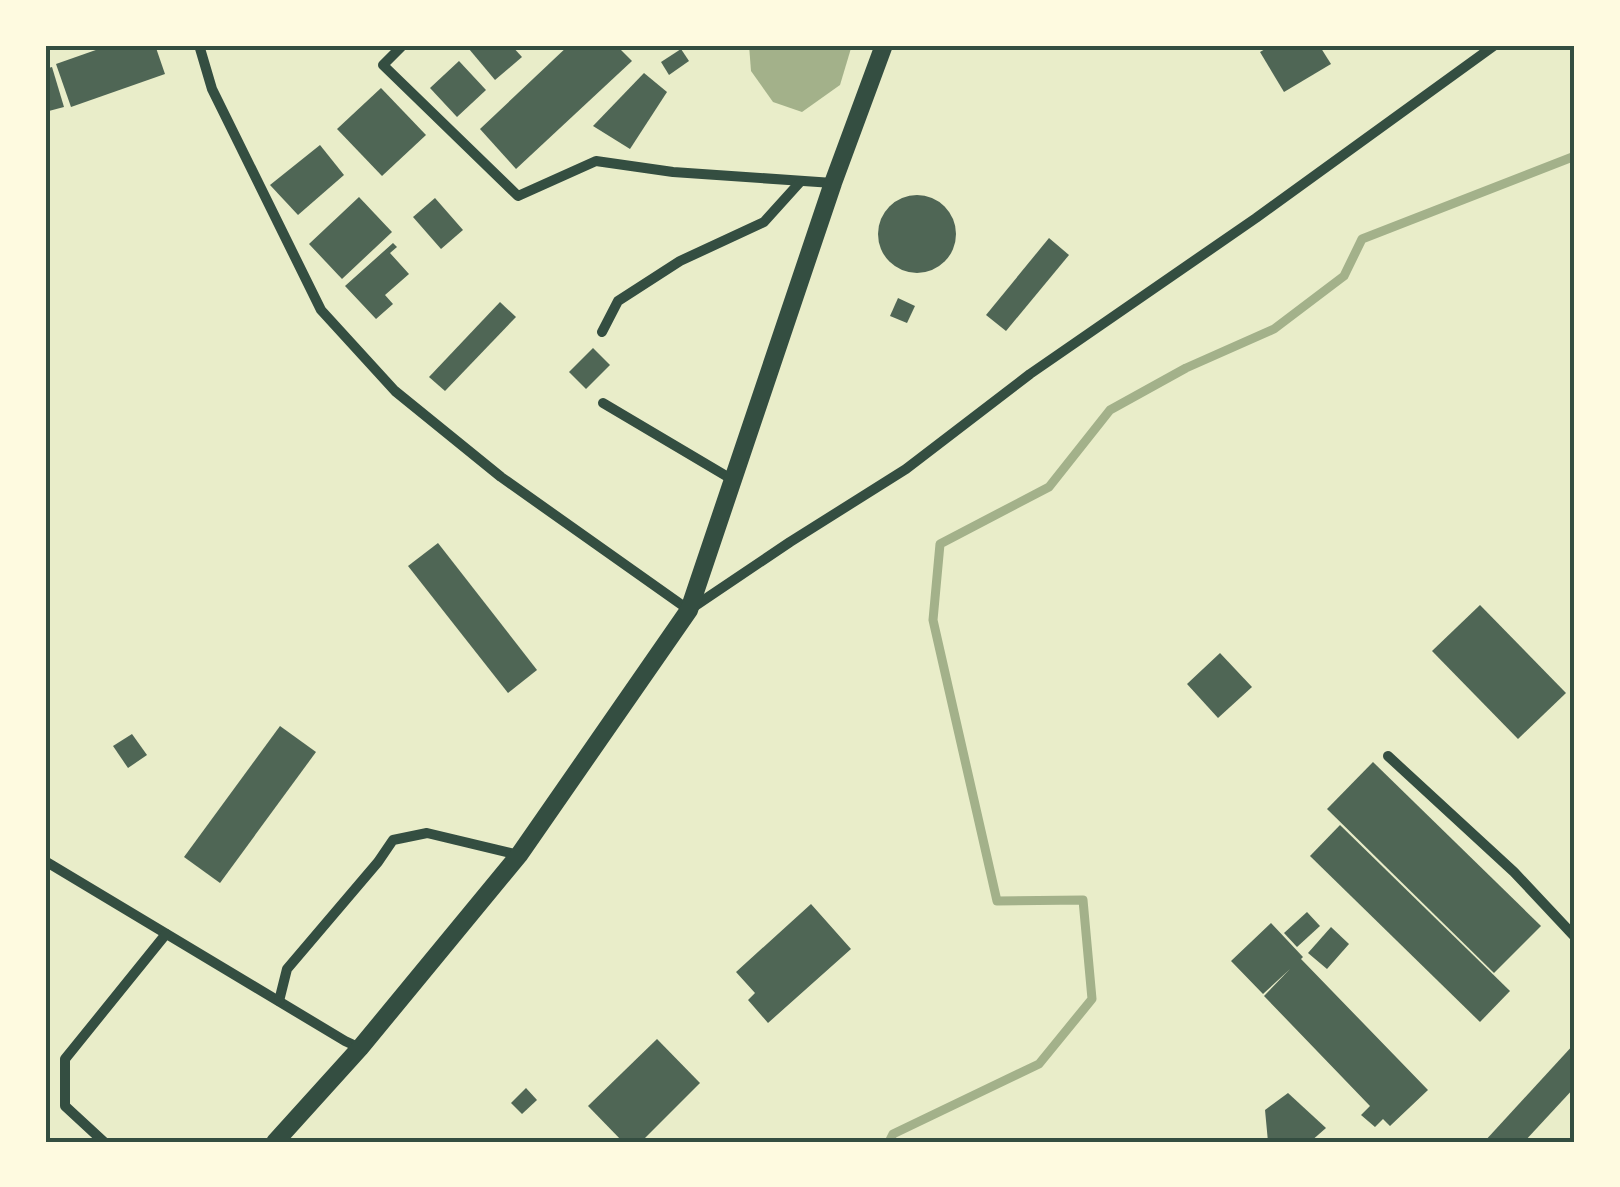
<svg xmlns="http://www.w3.org/2000/svg" width="1620" height="1187" viewBox="0 0 1620 1187" font-family="Rubik,sans-serif">
<rect width="100%" height="100%" fill="#e9edc9"/>
<path fill="#a3b18a" d="M749,45H852L840,85L802,112L773,102L751,71Z"/>
<g fill="none" stroke-linecap="round" stroke-linejoin="round">
<path stroke="#a3b18a" stroke-width="9" d="M889,1142L893,1134L1039,1064L1092,999L1083,900L997,901L933,620L940,544L1049,487L1110,410L1186,368L1274,329L1344,276L1362,239L1575,156"/>
</g>
<g fill="#4f6655">
<path d="M110,45H155L165,74L71,107L56,64Z"/>
<path d="M473,45H511L522,57L495,80L469,49Z"/>
<path d="M569,45H616L632,61L516,169L480,129Z"/>
<path d="M1272,45H1319L1331,64L1284,92L1260,52Z"/>
<path d="M681,49L689,61L669,75L661,62Z"/>
<path d="M459,61L486,90L457,117L430,88Z"/>
<path d="M52,67L64,107L45,112V69Z"/>
<path d="M644,73L667,92L630,149L593,126Z"/>
<path d="M381,88L426,135L382,176L337,129Z"/>
<path d="M320,145L344,175L298,215L270,185Z"/>
<circle cx="917" cy="234" r="39"/>
<path d="M359,197L392,232L342,279L309,244Z"/>
<path d="M435,198L463,230L441,249L413,217Z"/>
<path d="M1049,238L1069,255L1006,331L986,315Z"/>
<path d="M393,243L397,247L390,253L409,274L385,295L393,304L376,319L345,286Z"/>
<path d="M898,298L915,306L907,323L890,316Z"/>
<path d="M500,302L516,317L445,391L429,377Z"/>
<path d="M593,348L610,365L586,389L569,372Z"/>
<path d="M438,543L537,670L508,693L408,566Z"/>
<path d="M1480,605L1566,693L1518,739L1432,651Z"/>
<path d="M1220,653L1252,687L1218,718L1187,684Z"/>
<path d="M280,726L316,752L220,883L184,857Z"/>
<path d="M132,734L147,755L128,768L113,746Z"/>
<path d="M1373,762L1541,926L1494,973L1327,809Z"/>
<path d="M1340,825L1510,991L1480,1022L1310,856Z"/>
<path d="M811,904L851,949L768,1023L748,1000L755,993L736,972Z"/>
<path d="M1307,912L1320,926L1297,947L1284,933Z"/>
<path d="M1271,923L1303,957L1301,959L1428,1090L1390,1126L1383,1119L1375,1127L1361,1115L1370,1106L1264,996L1290,969L1263,994L1231,961Z"/>
<path d="M1331,927L1349,944L1327,969L1308,953Z"/>
<path d="M657,1039L700,1083L641,1142H623L588,1106Z"/>
<path d="M1575,1043V1087L1524,1142H1484Z"/>
<path d="M526,1088L537,1100L522,1114L511,1103Z"/>
<path d="M1288,1093L1326,1128L1310,1142H1268L1265,1110Z"/>
</g>
<g fill="none" stroke-linecap="round" stroke-linejoin="round">
<g stroke="#344e41" stroke-width="10">
<path d="M199,45L212,89L321,310L395,391L501,477L689,610L790,542L906,469L1030,374L1256,218L1495,45"/>
<path d="M403,45L383,65L518,196L596,161L673,172L833,183"/>
<path d="M602,332L618,301L680,261L764,222L801,181"/>
<path d="M603,403L733,480"/>
<path d="M1388,756L1514,872L1575,937"/>
<path d="M45,861L345,1041L360,1048"/>
<path d="M279,1001L287,969L378,862L393,840L427,833L519,855"/>
<path d="M104,1142L65,1106V1059L166,934"/>
</g>
<path stroke="#344e41" stroke-width="18" d="M275,1142L360,1048L519,855L689,610L833,183L884,45"/>
</g>
<rect width="1620" height="1187" fill="none" stroke="#fefae0" stroke-width="95"/>
<rect x="48" y="48" width="1524" height="1092" fill="none" stroke="#344e41" stroke-width="4"/>
</svg>
